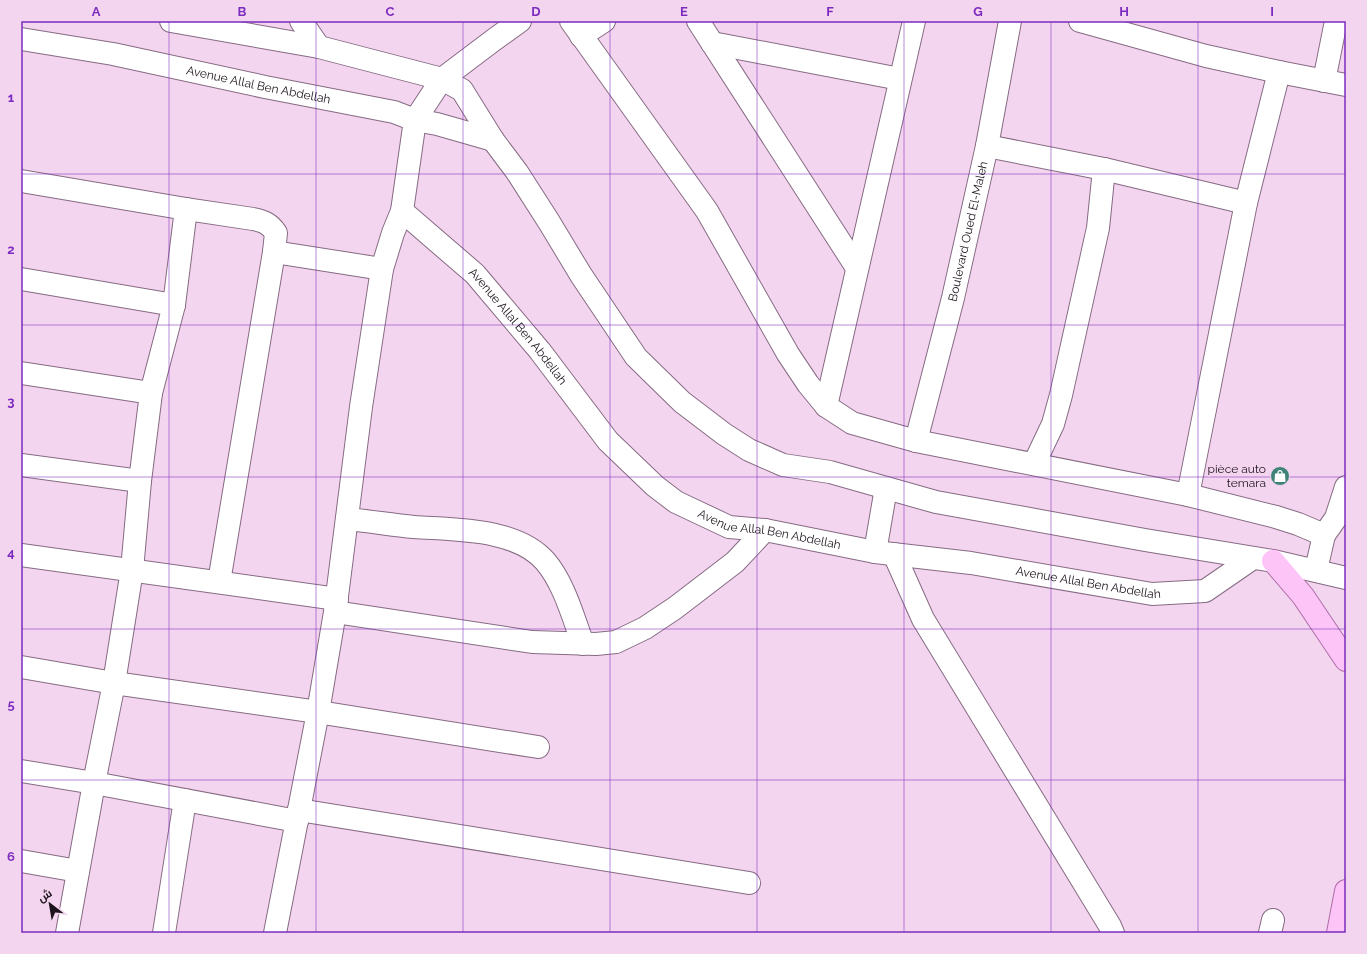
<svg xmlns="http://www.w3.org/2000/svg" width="1367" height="954" viewBox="0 0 1367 954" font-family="Raleway,Cairo,sans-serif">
<rect width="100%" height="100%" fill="#f4d5f0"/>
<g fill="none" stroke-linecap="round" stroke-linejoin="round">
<g stroke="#866b83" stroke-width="24">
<g id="minor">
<path d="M171,21L319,47L442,79L462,90L493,140L517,172L549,222L581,275L636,357L682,402L724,434L749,450L783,465L830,472L936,502L1145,540L1273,561L1346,578"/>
<path d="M301,21L319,47"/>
<path d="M571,21L707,211L788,354L808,384L826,406L852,423L916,441L1188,495L1276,517L1298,524L1324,535L1316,570"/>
<path d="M698,21L857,268"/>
<path d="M1080,21L1206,56L1279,72L1346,85"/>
<path d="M581,36L604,21"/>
<path id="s1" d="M21,39L113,54L265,87L394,112L415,120L437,124L493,140"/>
<path d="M712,43L900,79"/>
<path d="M1324,81L1336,21"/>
<path d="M987,146L1104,169L1246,203"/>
<path d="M21,181L186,209L253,219C264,221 270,224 276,233L274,252L219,582"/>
<path id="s2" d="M402,211L475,274L540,351L608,441L655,486L676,502L729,527L765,530L875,552L971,563L1152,594L1205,591L1253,558"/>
<path d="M274,252L382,269"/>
<path d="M21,279L174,305"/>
<path d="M21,373L151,393"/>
<path d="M826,406L914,21"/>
<path id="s3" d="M916,441L953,298L987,146L1010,21"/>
<path d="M1034,464L1053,424L1061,395L1098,228L1104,169"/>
<path d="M21,465L140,481"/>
<path d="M1188,495L1246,203L1279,72"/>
<path d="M347,519C369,521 392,525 414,527C455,530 516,528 545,561C564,583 573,617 583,644"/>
<path d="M1324,535L1336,518L1346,487"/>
<path d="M875,552L886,488"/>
<path d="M894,554L923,619L1110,926L1113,933"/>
<path d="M21,555L337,599"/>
<path d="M335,612L532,642L596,644L616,642L645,628L675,608L735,562L765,530"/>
<path d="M21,667L114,683L318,712L538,747"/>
<path d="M21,771L94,783L297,821"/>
<path d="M299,810L749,883"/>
<path d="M21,861L78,871"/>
<path d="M67,933L94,783L114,683L132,570L140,481L151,393L174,305L186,209"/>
<path d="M164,933L185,800"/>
<path d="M275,933L318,712L335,612L361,407L382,269L393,233L402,211L415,120L442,79L495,39L520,21"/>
<path d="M1270,933L1273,920"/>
</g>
</g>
<g stroke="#ad6da7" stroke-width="24">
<g id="major">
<path d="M1273,561L1303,596L1346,660"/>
<path d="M1338,933L1346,891"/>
</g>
</g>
<use href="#minor" stroke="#fff" stroke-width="22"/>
<use href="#major" stroke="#fdc4f7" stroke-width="22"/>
</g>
<path fill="none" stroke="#7b2cbf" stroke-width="1" stroke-opacity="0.55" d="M169,21V933M316,21V933M463,21V933M610,21V933M757,21V933M904,21V933M1051,21V933M1198,21V933M21,174H1346M21,325H1346M21,477H1346M21,629H1346M21,780H1346"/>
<defs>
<g id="shop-disc" transform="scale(1)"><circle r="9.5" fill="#3f8377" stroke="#f4d5f0"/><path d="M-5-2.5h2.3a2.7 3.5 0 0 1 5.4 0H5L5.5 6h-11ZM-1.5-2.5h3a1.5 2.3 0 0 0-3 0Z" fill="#fff"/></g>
</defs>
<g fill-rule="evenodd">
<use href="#shop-disc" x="1280" y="476"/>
</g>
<g text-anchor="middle" stroke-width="3" stroke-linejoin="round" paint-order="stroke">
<g font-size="12" fill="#1d131c" stroke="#f4d5f0">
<text dy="4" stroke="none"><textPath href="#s1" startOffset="242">Avenue Allal Ben Abdellah</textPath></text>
<text dy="4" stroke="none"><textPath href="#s3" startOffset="216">Boulevard Oued El-Maleh</textPath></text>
<text dy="4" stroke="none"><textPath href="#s2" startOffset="164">Avenue Allal Ben Abdellah</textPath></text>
<text dy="4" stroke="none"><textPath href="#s2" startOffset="500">Avenue Allal Ben Abdellah</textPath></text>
<text dy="4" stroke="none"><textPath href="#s2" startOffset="824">Avenue Allal Ben Abdellah</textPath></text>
</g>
<g font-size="12" fill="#1d131c" stroke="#f4d5f0" text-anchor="end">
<text x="1266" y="473">pièce auto<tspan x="1266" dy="14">temara</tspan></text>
</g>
</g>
<rect width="1367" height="954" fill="none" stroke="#f4d5f0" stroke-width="44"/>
<g transform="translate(50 904) rotate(329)" stroke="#f4d5f0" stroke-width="3" paint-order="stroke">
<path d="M0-3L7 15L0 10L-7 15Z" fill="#1d131c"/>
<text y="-6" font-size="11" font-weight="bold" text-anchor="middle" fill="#1d131c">ش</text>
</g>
<rect x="22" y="22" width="1323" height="910" fill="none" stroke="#7b2cbf" stroke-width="1.5"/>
<g font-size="13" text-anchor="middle" font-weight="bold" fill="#7b2cbf">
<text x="96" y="16">A</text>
<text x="242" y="16">B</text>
<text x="390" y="16">C</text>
<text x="536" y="16">D</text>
<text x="684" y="16">E</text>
<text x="830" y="16">F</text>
<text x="978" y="16">G</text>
<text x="1124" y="16">H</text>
<text x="1272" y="16">I</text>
<text x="11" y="102">1</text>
<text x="11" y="254">2</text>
<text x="11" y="406">3</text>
<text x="11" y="557">4</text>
<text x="11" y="709">5</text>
<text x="11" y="861">6</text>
</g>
</svg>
